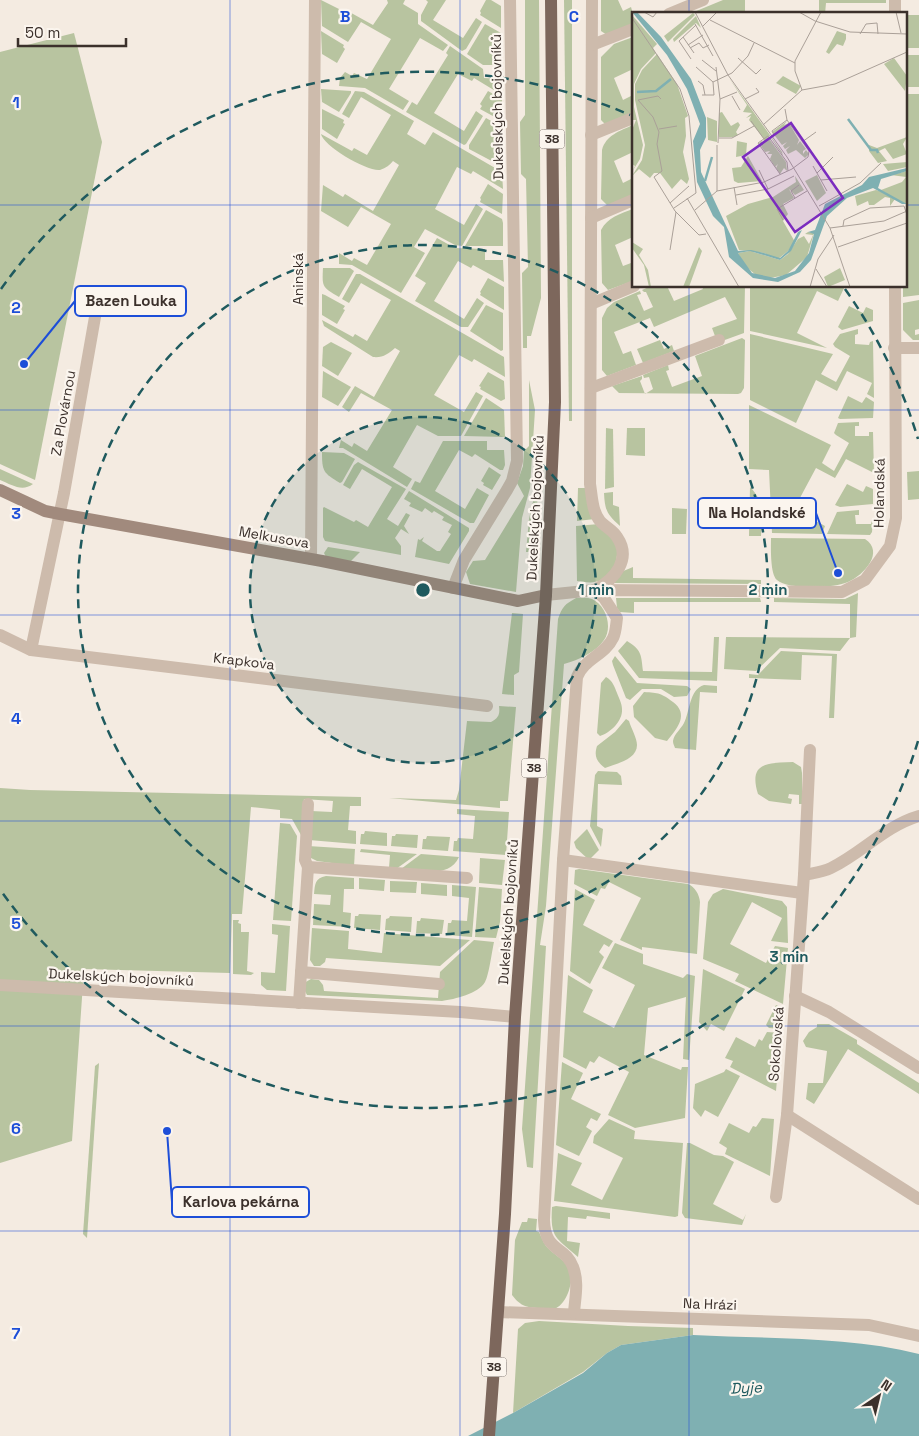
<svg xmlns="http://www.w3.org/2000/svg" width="919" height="1436" viewBox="0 0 919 1436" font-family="'Space Grotesk',sans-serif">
<rect width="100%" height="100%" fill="#f4ebe1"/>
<g fill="#b8c4a0">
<path d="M321,0L343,11L344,9L373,25L388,3L387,0H405L403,4L418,13V24L448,45L443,51L420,38L389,89L409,101L403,110L365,88L339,86L340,78L345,72L352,76L354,73L367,79L391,39L361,22L348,42L322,26Z"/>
<path d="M426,0H446L433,20L463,38L476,18L482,22L466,49L462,51L421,21V15L428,2Z"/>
<path d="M486,0H491L501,6V28L480,15L481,13L480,11Z"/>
<path d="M525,0H539L541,298L531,336H527V348H523L522,273L528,267L526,179L521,174L520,122L525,115Z"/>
<path d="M564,0H572V421H569Z"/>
<path d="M601,0H618L623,11L631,7L633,14V24L607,35L601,31Z"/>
<path d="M723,0H745V14H689Z"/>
<path d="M819,0H886V3H826L825,14H819Z"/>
<rect x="907" y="15" width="12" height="33"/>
<path d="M485,24L501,33V65H483L467,54Z"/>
<path d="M321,31L344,45L343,47L345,49L337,63L322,54Z"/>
<path d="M74,33L102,142L35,480L0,464V52Z"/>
<path d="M633,37V69L614,78L623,100L631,96L633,113L606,125L601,120V57L614,44Z"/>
<path d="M450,46L483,69L484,78L501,79L502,95L474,78L472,81L458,74L434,113L464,131L476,111L483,116L466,144L464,145L406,112L412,102L417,105L448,55L446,53Z"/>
<rect x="907" y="55" width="12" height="32"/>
<path d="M321,89L351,91V93L339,112L322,102Z"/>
<path d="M355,91L364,92L414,121L407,134L425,145L433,132L502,172L503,189L473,171L471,174L457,167L435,209L464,225L476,204L483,209L462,246L455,245L425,229L414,247L425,253L401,293L352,265L339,264V253L352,261L354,258L367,265L391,224L361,207L348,227L321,211L323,185L343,197L345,194L373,211L399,165L393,161C390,165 386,168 380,170C368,172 323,146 321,134L352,151L354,148L367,155L391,115L361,97L349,118L342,114Z"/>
<path d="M488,91L502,99V121L480,109L482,106L480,104Z"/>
<path d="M907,94H919V295L903,297V286H905V119Z"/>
<path d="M322,109L344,120L343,123L345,124L337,139L322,129Z"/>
<path d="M486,118L502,127L503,167L469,149V145Z"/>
<path d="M633,125V152L614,161L623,183L631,179L633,196L608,206L601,199L602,150C606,135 620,131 633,125Z"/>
<path d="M488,184L503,194L502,214L480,202L481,199L480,198Z"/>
<path d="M633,209V237L615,245L623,266L631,263L633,267V281L608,290L602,283L601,230C608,217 620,214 633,209Z"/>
<path d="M486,210L502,219L503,223V246H465Z"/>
<path d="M437,238L455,248L485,249V260H503L504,282L473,265L471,268L458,261L434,301L464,319L477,298L484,303L468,327H461L415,301L426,283L415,276Z"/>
<path d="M323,268H350L354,271L339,297C322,287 322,287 323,268Z"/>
<path d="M356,274H360L504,357L505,377L474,359L472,362L459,355L434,395L464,412L476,392L483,396L461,436H438L417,425L393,467L412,479L407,487L343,448H339L341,440L352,447L354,443L367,451L392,410L361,393L349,412L342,407L355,386L374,397L400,351L395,348C388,354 383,358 373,357L324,326L322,320L353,337L355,334L367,341L391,300L361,283L349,303L342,299Z"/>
<path d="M488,278L504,287V310L480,295L481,293L480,292Z"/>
<path d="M651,286H667L674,301L703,289L702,286H745L744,333L722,341L715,336L712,328L737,319L725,297L654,327L650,318L614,332L623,354L631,351L636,365L607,376L602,370V318L607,308L614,302L640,291L641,294L637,295L644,311L653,307L646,292H644L642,290Z"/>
<path d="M750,286H845L838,301L817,291L797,333L827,348L750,331Z"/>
<path d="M322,294L325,295L345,306L343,309L345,310L337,324L322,315Z"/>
<path d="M919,300V329L915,330V335L919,334V340H913L903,330V303Z"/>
<path d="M486,305L503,313V350L501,351L470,331Z"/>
<path d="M849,306L863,313L866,307L873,310V321L842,330L838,327Z"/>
<path d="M858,329V334L855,335V344L869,345L870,342L873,341L874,398L867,394L872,383L847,371L837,391L816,380L796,423L750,400V334L833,354L821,374L836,382L850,356L835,347L833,344L840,334Z"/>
<path d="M742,338L745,340L744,388L741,393L738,394L619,393L612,386L642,376V379L640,381L645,394L653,389L649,377L644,378L643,375L668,365L669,370L666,371L672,387L702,376L695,356Z"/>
<path d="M660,340L664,349L672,345L674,351L643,363L637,349Z"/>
<path d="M331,342L352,353L338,376L322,366L323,347Z"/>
<path d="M323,371L351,387L338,406L322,397Z"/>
<path d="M488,372L504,381L505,399L501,401L480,389L481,387L479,386Z"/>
<path d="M529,380L535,410L530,488L522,518L516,592L470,584L466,572L473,561L485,560L524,496L517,483L523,466L524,451L529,446Z"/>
<path d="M848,396L862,403L866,397L874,402L873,418L840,419L838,418Z"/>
<path d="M486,398L504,410L505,437L464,436Z"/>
<path d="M749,405L831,445L822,463L834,471L849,443L836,435L834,433L838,423L859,422V426H855V436H869V432H873L874,473L846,459L835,478L816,468L794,509L825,526L822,534L772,533L769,470L749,469Z"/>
<path d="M606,428L613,429L614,487L605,489Z"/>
<path d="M627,428H645V456L626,455Z"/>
<path d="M443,441H487V450H504L505,465L503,470H500L475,454L472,457L459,450L435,491L465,509L477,488L489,495L474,523H470L411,489L415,481L420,483Z"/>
<path d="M322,452L344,453L355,459L342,482L340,483C323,473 322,471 322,452Z"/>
<path d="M358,462L406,489L387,519L398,526L406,513L410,515L404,526L409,534L401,529L395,538L401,546V555L325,541L323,537V508L324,507L354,522L356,520L368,527L392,487L362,469L350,489L343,485L354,465Z"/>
<path d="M489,467L501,475L492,490L483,485L484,483L481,481Z"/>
<path d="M0,469L33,484C22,492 12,485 0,480Z"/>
<path d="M919,471V499L908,500L907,472Z"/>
<path d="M847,484L863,492L866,486L873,489V504L840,507L835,505Z"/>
<path d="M750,487C765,502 762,516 761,536H749Z"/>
<path d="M536,488H538V492L534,552H526L529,519Z"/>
<path d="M578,488H589L595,519L577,521Z"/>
<path d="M409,491L469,528V531L449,564L415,557L418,539L420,540L424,537L422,541L437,551H440L451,534L448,532L452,525L442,520L444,517L434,511L432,513L425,508L422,512L409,506L411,503L404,499Z"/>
<path d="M613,492V505L619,507L620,526C607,514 605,511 604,493Z"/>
<path d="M672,508L687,509L686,534H672Z"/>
<path d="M859,510V515H855L856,524H871L872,520H873L872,532L870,535L827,534L837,512Z"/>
<path d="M599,524C604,529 613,535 615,542C621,556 614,573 601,580C593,584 585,582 577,581L576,526Z"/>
<path d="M771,538L865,539C885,552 864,575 848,582C835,588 788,590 777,580C770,574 771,547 771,538Z"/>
<path d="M328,547L360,552L350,562L326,557L324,553Z"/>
<path d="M633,567V578L761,580V584L611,583L621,572Z"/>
<path d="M858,593L856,637L850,638L840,651L780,648L756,671L724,669L726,637L850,638V604L774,602V598L845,599Z"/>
<path d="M576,598C581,598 587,597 592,599C606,605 613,627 604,640C596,652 579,660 564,664L546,906L540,945L546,946L533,1168L527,1167L522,1129L558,619C562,607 565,604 576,598Z"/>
<path d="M616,598H760L761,602H634V613L620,612L617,608Z"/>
<path d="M512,613L523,614L519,672L514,675V695L502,694Z"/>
<path d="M714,637H719L717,681L639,678L618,651L627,641C642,650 641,655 643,671L712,672Z"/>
<path d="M781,651L837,654L834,718H829L832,656L802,655L801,680L749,678V674L758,675Z"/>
<path d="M615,656L637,683L687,686L691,689L687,696L674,697L661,689H642L630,700L626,698L613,665L612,661Z"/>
<path d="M606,677C613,681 614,686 617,693C619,698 622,704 622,709C623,721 610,733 600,736L597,733L601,683Z"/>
<path d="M704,685L717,686V693L700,692L696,750L675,748C674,745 673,744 673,741C674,734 681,729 684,723C690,711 689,690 704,685Z"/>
<path d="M644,692C659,693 661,693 673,702C689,714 678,728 667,741L655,738L634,717L633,706Z"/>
<path d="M499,706L516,707L508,801H500V808L389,798L456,800L459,790L467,721L491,722C499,718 500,714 499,706Z"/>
<path d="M626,719L629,721C631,728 637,738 637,745C637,760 615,764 605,768C596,761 594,756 597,746L615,732Z"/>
<path d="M793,762L801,767L802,773V804H799V795L789,794L788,798L792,799L791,804L769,801L758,794C748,762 768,763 793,762Z"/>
<path d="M598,771L617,772L621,776L622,785L598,784L597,826L603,829L601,847L590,826L595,775Z"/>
<path d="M0,788L30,790L361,797V806H350L348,830L356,831V844L309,840L311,811L332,812L333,801L304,799L301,835L292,819L280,818V810L251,807L242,914H232L230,973L84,969L72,1141L0,1163Z"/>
<path d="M457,809L509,812L506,855L453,851L454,841H457L458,838L473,839L475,816L457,814Z"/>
<path d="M280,823L290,824L297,836L291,921L273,920Z"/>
<path d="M587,829L599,850L589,860L576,848L574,842Z"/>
<path d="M365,831L387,833V846L360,844L361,834H364Z"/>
<path d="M396,834L418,835L417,848L391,846L392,836H395Z"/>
<path d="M427,836L450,837L448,851L422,849L423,839H426Z"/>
<path d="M308,846L355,849L354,866L317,861L311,858Z"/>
<path d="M361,849L417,854L396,869L389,868L390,855L360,852Z"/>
<path d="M421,854L459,857C449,879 421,870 401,869Z"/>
<path d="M480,858L505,860L502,885L479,883Z"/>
<path d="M579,869L688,884C695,887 699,894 700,902L697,954L642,947V950L620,940L641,898L609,882L605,889L601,888L597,896L574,884L575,870Z"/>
<path d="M326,876L354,878V889H344L343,912L351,913L350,927L313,925L314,904L330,905L331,895L314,894C315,884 315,878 326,876Z"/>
<path d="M359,878L385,880L384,891L359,889Z"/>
<path d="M390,881L417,882L416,893L390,892Z"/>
<path d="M421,883L447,885V896L421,894Z"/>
<path d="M452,885L476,887L472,937L447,935L448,923H451L452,920L467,921L469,898L452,896Z"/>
<path d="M479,887L502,889L500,922L496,938L475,937Z"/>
<path d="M575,889L595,900L583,925L613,941L609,947L604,944L599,952L604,957L590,984L570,971Z"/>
<path d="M723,889L782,901L787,907L788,943L771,941L782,918L752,902L730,944L766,963L775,946L788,948L783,1004L735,981L739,974L703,959L708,902L713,894Z"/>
<path d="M359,914L381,915L380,930L354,928L355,916H358Z"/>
<path d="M390,916L412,917L411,932L385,930L386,919L389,918Z"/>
<path d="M421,918L444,920L442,934L416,933L417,921H420Z"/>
<path d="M233,920H239L238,923L241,924V932H249L247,971L254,973L251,975L233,974Z"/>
<path d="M272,924L290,926L286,991L267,990L261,985V972L275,973L278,935L272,934Z"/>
<path d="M312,928L349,931L348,949L382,953L384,933L470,940L440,966L326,958L325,962L320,966H314L310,960Z"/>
<path d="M474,940L494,942C492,951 489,975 485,982C478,994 455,999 442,1001L307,995L304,989V983L311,979L319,980L323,985L324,991L438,998L440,972Z"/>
<path d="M615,943L643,954V964L683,978L687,974L695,976L689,1060L683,1059L686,997L648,1008L644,1055L681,1070L682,1067H688L685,1118L635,1128L608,1115L629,1072L599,1056L594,1063L590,1061L586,1069L563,1057L568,975L593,990L583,1012L614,1028L635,985L602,968Z"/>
<path d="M703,969L745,989L724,1031L711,1024L707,1031L699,1022Z"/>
<path d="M776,1005L783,1008L781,1029L769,1028L766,1025Z"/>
<path d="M817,1024H829L857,1040V1044L919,1083V1094L848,1049L814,1104L806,1099L808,1083H823L827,1051L806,1047L803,1041L809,1032L817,1027Z"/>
<path d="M767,1032L781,1033L776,1091L730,1067L733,1061L725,1058L736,1037L755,1047L759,1039L762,1041Z"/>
<path d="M562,1062L583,1073L571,1099L601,1114L597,1121L591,1118L586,1127L592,1131L579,1156L556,1145Z"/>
<path d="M99,1063L87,1238L83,1234L95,1066Z"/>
<path d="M726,1069L740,1076L718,1117L705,1110L701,1117L693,1108L695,1084L724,1072Z"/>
<path d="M762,1118L774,1119L770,1176L725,1154L727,1148L719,1143L729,1123L749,1133L753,1126L756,1127Z"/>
<path d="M609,1119L635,1131L634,1139L683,1143L678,1216L675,1217L554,1201L558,1153L582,1163L571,1185L602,1200L623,1158L593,1143L594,1136Z"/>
<path d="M687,1143H690L714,1155L723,1156L734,1162L713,1204L743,1220L746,1214L742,1225L685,1218L682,1213Z"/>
<path d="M556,1206L610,1213V1219L587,1216L586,1219L568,1217L567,1241L580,1243L578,1257C556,1237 550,1239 552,1207Z"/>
<path d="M528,1218L537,1219L536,1231L539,1232C541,1236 543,1242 546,1246C553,1255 571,1262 571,1275C572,1286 566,1305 554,1309C551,1310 545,1308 542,1308C528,1308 521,1307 512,1295L515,1240L522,1222H527Z"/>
<path d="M539,1321L628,1326L693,1328V1335L621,1345L607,1353L583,1372L513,1413L518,1329L525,1323Z"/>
</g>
<path fill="#7fb0b2" d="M693,1335C766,1339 848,1336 919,1354V1436H468L513,1413L583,1373L607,1353L621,1345Z"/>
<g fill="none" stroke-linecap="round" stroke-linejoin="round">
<g stroke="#cdbbac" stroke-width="12">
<path d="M592,0L590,484C592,496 592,511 600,521C605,527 613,530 617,537C632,559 615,579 595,590"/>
<path d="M895,0V14"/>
<path d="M669,14L703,0"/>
<path d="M592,45L633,29"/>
<path d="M591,135L633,118"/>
<path d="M591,218L633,200"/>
<path d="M591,304L634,286"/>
<path d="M894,348H919"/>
<path d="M591,388L719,340"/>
<path d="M311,559L315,0"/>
<path d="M453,588L464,560L507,490L512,481L517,461L510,0"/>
<path d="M546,595L595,590L842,592L865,580L890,546L896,518L895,286"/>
<path d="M0,635L31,650L487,706"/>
<path d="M31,650L64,493L95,317"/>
<path d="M563,860L802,893"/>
<path d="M308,867L305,860L308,804"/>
<path d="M804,875C813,873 823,872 831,868C862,853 885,826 919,816"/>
<path d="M301,972L439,984"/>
<path d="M0,985L460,1012L515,1017"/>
<path d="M795,996L829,1012L919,1068"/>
<path d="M299,1003L308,867L467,878"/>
<path d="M787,1115L919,1199"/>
<path d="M776,1197L787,1115L804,875L810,750"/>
<path d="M498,1312L869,1325L919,1336"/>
<path d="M574,1313C575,1298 579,1282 573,1267C565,1245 545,1253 544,1220L563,860L577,677C584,659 605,655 613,638C616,632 616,625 617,618L604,598L595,590"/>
</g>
<path stroke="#a18a7d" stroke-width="12" d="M0,490L45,511L60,514L322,561L518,601L546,595"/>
<path stroke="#7d675c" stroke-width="12" d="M489,1436L505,1214L515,1017L546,595L555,402L551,0"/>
</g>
<path fill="none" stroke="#1d4ed8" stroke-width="1" stroke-opacity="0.55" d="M230,0V1436M460,0V1436M689,0V14M0,205H633M905,205H919M689,286V1436M0,410H919M0,615H919M0,821H919M0,1026H919M0,1231H919"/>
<circle cx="423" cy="590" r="173" fill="#1f5a5e" fill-opacity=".12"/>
<g fill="none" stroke="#1f5a5e" stroke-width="2.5" stroke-dasharray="9 6">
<circle cx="423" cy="590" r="173"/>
<circle cx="423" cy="590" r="345"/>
<path d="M918 741A518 518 0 0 1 1 891M1 289A518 518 0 0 1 630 115M845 289A518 518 0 0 1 918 439"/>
</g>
<g text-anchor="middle" stroke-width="4.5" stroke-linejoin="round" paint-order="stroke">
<g fill="#fbf5ee" stroke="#756b66" stroke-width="1">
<rect x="539.5" y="129.5" width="25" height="19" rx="4"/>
<rect x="521.5" y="758.5" width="25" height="19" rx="4"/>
<rect x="481.5" y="1357.5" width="25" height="19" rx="4"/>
</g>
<g font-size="12" font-weight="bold" fill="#3b302b">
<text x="552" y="143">38</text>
<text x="534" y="772">38</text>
<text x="494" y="1371">38</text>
</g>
<g font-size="14" fill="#3b302b" stroke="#fbf5ee">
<text transform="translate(497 107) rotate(-91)" y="5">Dukelských bojovníků</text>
<text transform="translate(298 279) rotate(-90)" y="5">Aninská</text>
<text transform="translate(63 413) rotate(-80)" y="5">Za Plovárnou</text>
<text transform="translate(879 493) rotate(-89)" y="5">Holandská</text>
<text transform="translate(535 508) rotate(-87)" y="5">Dukelských bojovníků</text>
<text transform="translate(274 537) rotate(10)" y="5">Melkusova</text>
<text transform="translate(244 661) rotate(7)" y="5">Krapkova</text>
<text transform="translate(508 912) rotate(-86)" y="5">Dukelských bojovníků</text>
<text transform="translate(121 977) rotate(3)" y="5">Dukelských bojovníků</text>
<text transform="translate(776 1044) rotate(-86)" y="5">Sokolovská</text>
<text transform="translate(710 1304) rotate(2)" y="5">Na Hrázi</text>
</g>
<g font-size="15" font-style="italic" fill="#1f5a5e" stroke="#fbf5ee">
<text transform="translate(746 1388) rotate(-3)" y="5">Dyje</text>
</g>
</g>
<g transform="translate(632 12)">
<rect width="275" height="275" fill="#f4ebe1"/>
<path d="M61,1L63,3L36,30L32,24ZM0,3L25,32L21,36L24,41L9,57L2,72V95L11,133L8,147L0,160L3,154L0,152V118L4,108H0ZM64,4L69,16L64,11L42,30L41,27ZM205,19L214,22V27L211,34L205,32L197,42L194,40ZM25,42L45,72L56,104L53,106L54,124L51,140L57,167L55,172L49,167L40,177L28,161H22L18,166L7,157L0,164L10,148L13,133L3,88V72L10,58ZM262,46L275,64L273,79L252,52ZM151,64L169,74L164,82L144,71ZM97,66L150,140L151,144L138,124H135L154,150L155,159L152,156L148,162L144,156L146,152L143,155L138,147L140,142H135L138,139L133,140L127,131L130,129L131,132L132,127L117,108L119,104L114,106L120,101L111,100L115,93ZM90,100L99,114L106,110L108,113L104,120L106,123L101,125H87V101ZM75,105L85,109V130L76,128ZM155,109L152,113L157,111L164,123L167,128L165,133L168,129L174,137L171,139V142L174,138L177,142L173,146L164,138L156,142L154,138L158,134L153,137L151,134L155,130L150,133L140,120ZM275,125L271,132L275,142L261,147L253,136L247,139L255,149L246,151L237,139V133L245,136ZM105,129L115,131L114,143L104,145ZM116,144L130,169L106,171L102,169L100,156L109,155ZM275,150V155L256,159L251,152ZM275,159V190L272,192L249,178L270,170L274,165L259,163ZM185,163L194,181L185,189L173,169ZM163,164L172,178L163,183L157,177L162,186L151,192L156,202L151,209L163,230L156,239L146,247L132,241L107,238L94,204L116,192L141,185L164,170ZM244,178L256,182L272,193L263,187L258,194V186L253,185L242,193H237L236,189L225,194L223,184ZM176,220L182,221L175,245L154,263L138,266L124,263L113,254L106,241L118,239L148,248L156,242L166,227L172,224L177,232L181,223L173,222ZM0,230L11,237L7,243L16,258L19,275H17L12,253L0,236ZM67,235L70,239L57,275H51ZM208,256L213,268L196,275L192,265Z" fill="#b8c4a0"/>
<path d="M0,0H5L29,25L59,67L74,106V125L68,138L69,160L106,239L119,238L132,241L148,246L156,239L166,220L170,218L159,239L148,248L118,239L106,241L120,261L143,266L163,259L177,241L182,222L176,220L183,218L193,192L230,173L237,165L275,156V159L249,167L246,176L275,192H270L241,176L215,186L195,204L179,248L168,260L146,270L121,266L97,245L92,215L81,204L65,170L61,129L68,112L55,77L35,43Z" fill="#7fb0b2"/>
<path fill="none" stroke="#7fb0b2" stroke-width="2.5" d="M5,80L24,79L39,67M216,107L239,138H245L246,141M73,169L80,145"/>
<path fill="none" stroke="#aaa098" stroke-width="1" d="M12,0L21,5L25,0M63,0L96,63L155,145L198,216L218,275M167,0L183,9L218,20L275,22M264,0L269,21M0,6L48,77L57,104L64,181L42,196M78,8L163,51M63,12L81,44M71,14L85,0M228,22L234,12L245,11L246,22M51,25L62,41M56,33L71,23M58,36L67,31L71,36L77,33M106,46L124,62L129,57M59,47L47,29L64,13M70,48L84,59M64,55L81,70L82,83H70M84,55L88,87L86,131M66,69L71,73L73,83M81,70L100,61L116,44L122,31M170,78L203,72L275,40M170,78L163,59V49L189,0M100,84L108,98M29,87L26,84L6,88L21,105L27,120L25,132L30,159L22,165L43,199L67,223L74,222M88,87L105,80M113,87L127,80L124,76M119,109L132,127M131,113L170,78M27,117L45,114M142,123L140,119L155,108M87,126H100L122,114M170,130L184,120M85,133V179M181,154L195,179M127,158L136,177M185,161L201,145M148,162L126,131L136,124L155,150L156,159M189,168L224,165M102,175L105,193M104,183L136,177L162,164M55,186L107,275M163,186L159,179L167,173M38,191L57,174M187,194L228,171L249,151M63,198L85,179L132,170L160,157L176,145L177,139L155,108L153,97M151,208L145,197L175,179M211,214L212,208L238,196L272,194L275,203M198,216L252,209L275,199M206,235L275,211M38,238L44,200M184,257L195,275M178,275L186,247L202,223"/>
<path fill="#7b2cbf" fill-opacity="0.15" stroke="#7b2cbf" stroke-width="2.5" d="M159,111L211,186L163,220L111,145Z"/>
<rect width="275" height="275" fill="none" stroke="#3b302b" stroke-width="2.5"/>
</g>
<g font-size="16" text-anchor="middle" font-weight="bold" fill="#1d4ed8" stroke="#fbf5ee" stroke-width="4.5" stroke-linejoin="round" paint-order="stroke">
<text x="345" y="22">B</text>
<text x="574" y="22">C</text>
<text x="16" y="108">1</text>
<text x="16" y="313">2</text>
<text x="16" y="519">3</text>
<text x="16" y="724">4</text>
<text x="16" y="929">5</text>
<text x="16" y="1134">6</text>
<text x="16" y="1339">7</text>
</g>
<circle cx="423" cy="590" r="8" fill="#1f5a5e" stroke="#fbf5ee" stroke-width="2.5"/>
<g font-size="15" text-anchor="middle" font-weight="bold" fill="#1f5a5e" stroke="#fbf5ee" stroke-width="4.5" stroke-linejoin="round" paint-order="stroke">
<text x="596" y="595">1 min</text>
<text x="768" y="595">2 min</text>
<text x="789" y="962">3 min</text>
</g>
<path fill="none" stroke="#1d4ed8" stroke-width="2" d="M24 364L75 301M838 573L816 513M167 1131L172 1202"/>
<g fill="#1d4ed8" stroke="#fbf5ee" stroke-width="2">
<circle cx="24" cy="364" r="5"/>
<circle cx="838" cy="573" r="5"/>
<circle cx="167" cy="1131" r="5"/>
</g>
<g fill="#fbf5ee" stroke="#1d4ed8" stroke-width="2">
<rect x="75" y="286" width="111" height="30" rx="5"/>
<rect x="698" y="498" width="118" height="30" rx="5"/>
<rect x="172" y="1187" width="137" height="30" rx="5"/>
</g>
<g font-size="15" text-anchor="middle" font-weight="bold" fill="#3b302b">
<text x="131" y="306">Bazen Louka</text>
<text x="757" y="518">Na Holandské</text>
<text x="241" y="1207">Karlova pekárna</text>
</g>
<g transform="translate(879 1396) rotate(35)" stroke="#fbf5ee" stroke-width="4" paint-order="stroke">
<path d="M0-4L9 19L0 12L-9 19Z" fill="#3b302b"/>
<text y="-8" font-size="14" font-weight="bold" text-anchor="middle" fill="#3b302b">N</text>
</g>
<path d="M18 38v8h108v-8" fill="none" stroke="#3b302b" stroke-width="2.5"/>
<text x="25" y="38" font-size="15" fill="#3b302b" stroke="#fbf5ee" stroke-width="4" paint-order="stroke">50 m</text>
</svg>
